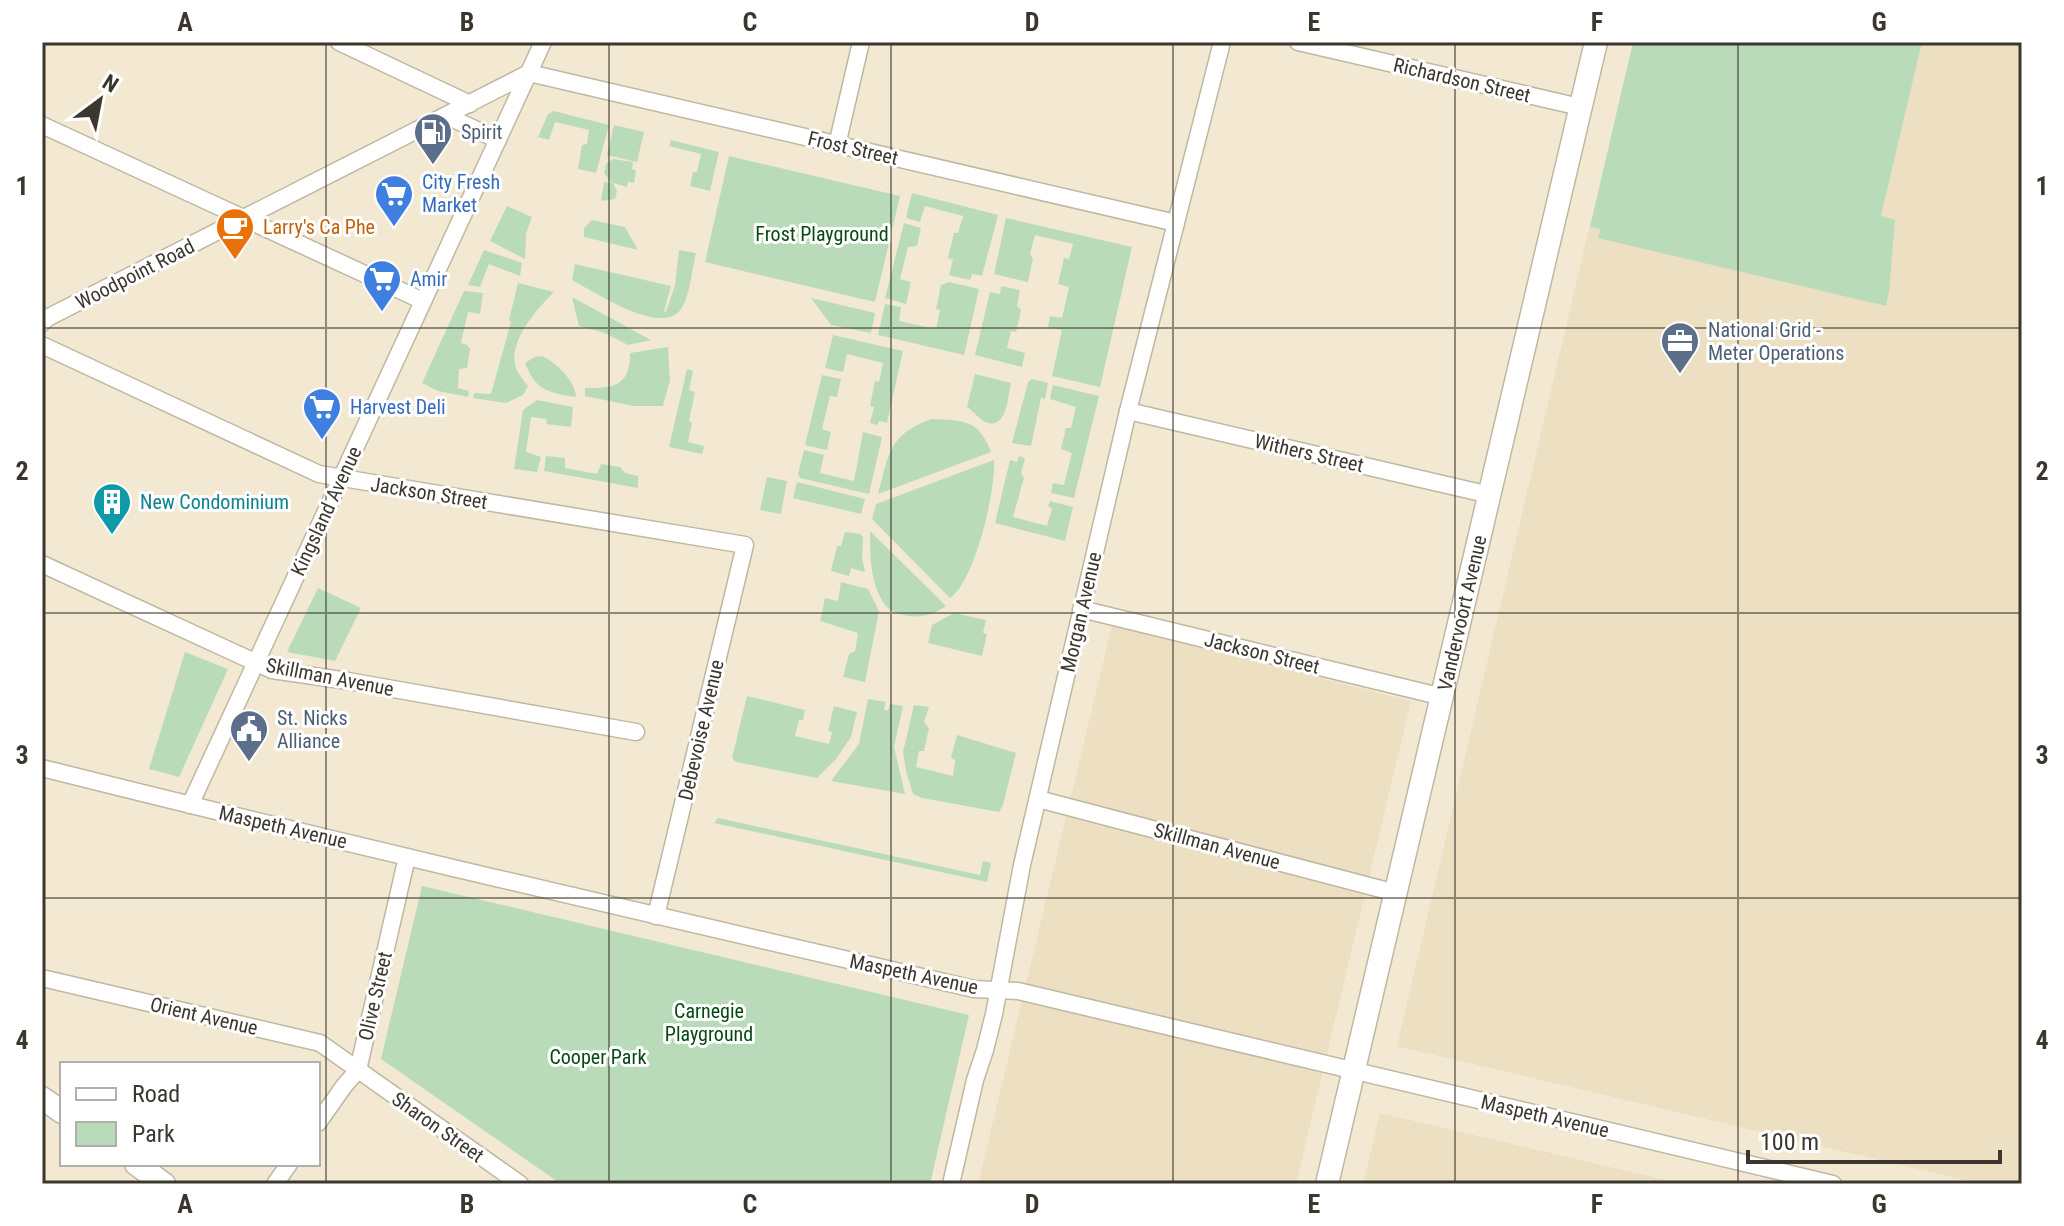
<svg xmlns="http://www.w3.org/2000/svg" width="2064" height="1226" viewBox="0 0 2064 1226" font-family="'Roboto Condensed',sans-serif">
<rect width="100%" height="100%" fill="#f3e9d3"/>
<g fill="#ecdfc2">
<path d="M1922,42H2022V1184H1981L1397,1046L1591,220L1865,285Z"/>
<path d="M1112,625L1411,701L1296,1184H978Z"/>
<path d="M1380,1113L1657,1178L1684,1184H1363Z"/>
</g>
<g fill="#badbba">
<path d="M1633,42H1922L1881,216L1895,220L1889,291L1886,306L1598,238L1600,229L1590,227Z"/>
<path d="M554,111L609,125L596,173L578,169L582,145L587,144L589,130L555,122L549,140L538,137L548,114Z"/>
<path d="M614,125L644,132L637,162L607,155Z"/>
<path d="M671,140L719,152L710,191L690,186L693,172H697L701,154L669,146Z"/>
<path d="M729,156L900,196L875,302L705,262Z"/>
<path d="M613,159L633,162L632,169L636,170L634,183L628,182L627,187L613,183L617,191L615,199L601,201L604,182L612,183L604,173L606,164Z"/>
<path d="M912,193L998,215L982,276L972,274L970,280L949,275L953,260L948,258L954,233H958L963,216L925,206L920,222L906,218Z"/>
<path d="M507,206L532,217L526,234L525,259L490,241Z"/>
<path d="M1006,218L1132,247L1100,387L1052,376L1062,330L1048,327L1050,316L1062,318L1069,287L1058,284L1064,258L1069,259L1073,244L1035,235L1030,254L1033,258L1028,282L994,274Z"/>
<path d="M592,220L625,227L638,250L584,237V228Z"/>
<path d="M904,223L921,228L917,246L908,247L900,279L911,282L906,304L885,298Z"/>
<path d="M484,250L522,263L520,276L489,264L480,287L468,285Z"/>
<path d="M679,250L696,253C692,268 690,297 681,309C661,337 595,292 572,280L575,264L671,286L664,311L666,312L675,285Z"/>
<path d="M949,282L979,289L964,355L878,335L885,304L901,307L899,321L936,329L940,310L936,309L941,285Z"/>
<path d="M518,283L554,292C537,309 505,344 517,370C519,375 524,381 528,386L523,395L506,403L473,398L474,393L491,394L511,322L509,320Z"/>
<path d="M1001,286L1020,290L1017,306L1021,310L1016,332L1011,331L1007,348L1025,353L1022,367L975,355L990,292L1000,294Z"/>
<path d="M464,291L483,293L480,314L468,312L461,343L467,345L470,349L467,368L459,369L458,388L469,391L468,397L438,391L422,383Z"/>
<path d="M572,297L651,340L628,345L605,333L579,326Z"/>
<path d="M811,298L875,313L871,333L831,325Z"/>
<path d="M833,335L903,351L887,423L879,421L878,425L870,423L874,407L870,406L875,381L879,382L883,363L847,354L843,372L825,368Z"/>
<path d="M668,347L670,380L663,406H633L585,396V388C613,388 630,387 630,353Z"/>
<path d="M542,356C557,363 575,381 576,397C548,393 535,390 525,363L535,357Z"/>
<path d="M687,369L693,371L689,390L695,392L689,421L692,423L688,442L704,446L702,454L669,447Z"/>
<path d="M975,374L1011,383C1008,396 1007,428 988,423C980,421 974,411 967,407Z"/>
<path d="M822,375L841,379L837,397L830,396L822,429L831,432L827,450L805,445Z"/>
<path d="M1032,379L1048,383L1045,399L1041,398L1031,446L1012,443L1028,382Z"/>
<path d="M1053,385L1099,396L1074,498L1051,493L1053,483L1064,485L1072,453L1061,449L1066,428H1071L1076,407L1050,399Z"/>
<path d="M537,400L573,407L571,427L546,424L547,419L531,417L526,452L541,457L537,472L514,469L523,410Z"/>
<path d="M931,419C964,420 979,420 991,452L878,494C889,454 888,435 931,419Z"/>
<path d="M863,432L882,437L869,494L800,478L798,474L804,450L824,455L820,473L854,481Z"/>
<path d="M546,456L565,458V468L597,474L601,464L620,467L625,473L638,476V488L544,471Z"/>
<path d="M1019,456L1025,458L1021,473L1024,478L1013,517L1047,526L1052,508L1048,506L1050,501L1073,507L1065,541L995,523L1010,460L1017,462Z"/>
<path d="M994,460C996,490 975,581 950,598L872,519L876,504Z"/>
<path d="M767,477L787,481L781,514L760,510Z"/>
<path d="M797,482L865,499L861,514L793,498Z"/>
<path d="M870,531L946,606C935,614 923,618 909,616C902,615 891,612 886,606C870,586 870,555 870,531Z"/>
<path d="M845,532L860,534L863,537L862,558L865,572L851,568L849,576L831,571L837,546H841Z"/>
<path d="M841,582L868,589L879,611L865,682L843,677L849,654L855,651L858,633L820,621L825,598L838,601Z"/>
<path d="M318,588L361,608L335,661L287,652Z"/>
<path d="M954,613L986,620L983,633L987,634L982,656L928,643L932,625Z"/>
<path d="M185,652L228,669L179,777L149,769Z"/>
<path d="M747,696L805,710L803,720H799L795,736L829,744L832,732L828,731L834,706L857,712L851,737L836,759L817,778L736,762L732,758Z"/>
<path d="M868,699L886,702L884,709L888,711L890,704L903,706L894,747L905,794L831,781L859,744Z"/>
<path d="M914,705L929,707L924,722L929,728L924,751H919L916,767L953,776L955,760L951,758L957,735L1016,753L1003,805L999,812L922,798L913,794L906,771L903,752Z"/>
<path d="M718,818L980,875L983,861L991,863L987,882L714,823Z"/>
<path d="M422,886L969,1015L930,1184H561L381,1059Z"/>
</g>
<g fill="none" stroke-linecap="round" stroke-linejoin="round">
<g stroke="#c0b7a2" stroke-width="19">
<g id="street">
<path d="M339,42L470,104"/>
<path d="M1298,42L1580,107"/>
<path d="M529,73L1176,223"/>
<path d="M447,116L498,140"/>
<path d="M42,125L423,301"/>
<path d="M837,145L861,42"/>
<path d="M42,323L47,318L529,73"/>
<path d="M42,345L319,474L745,545L656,916"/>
<path d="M1128,411L1490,495"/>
<path d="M42,564L272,670L348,681L636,732"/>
<path d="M1081,609L1443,697"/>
<path d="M42,768C352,846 663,917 974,989L1018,991L1833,1184"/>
<path d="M1038,799L1396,893"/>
<path d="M190,805L543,42"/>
<path d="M42,978L320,1043L520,1184"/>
<path d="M318,1123L344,1086L358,1070L407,857"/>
<path d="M275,1184L289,1164"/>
<path d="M951,1184L975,1080L985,1050L994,1014L1022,865L1128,411L1222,42"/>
</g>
</g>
<g stroke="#c0b7a2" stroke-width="25">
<g id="secondary">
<path d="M42,1098L62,1112"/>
<path d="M136,1164L164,1184"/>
<path d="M1327,1184L1596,42"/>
</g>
</g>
<use href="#street" stroke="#fff" stroke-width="16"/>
<use href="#secondary" stroke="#fff" stroke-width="22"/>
</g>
<path fill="none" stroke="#3b372e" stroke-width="2" stroke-opacity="0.55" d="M326,42V1184M609,42V1184M891,42V1184M1173,42V1184M1455,42V1184M1738,42V1184M42,328H2022M42,613H2022M42,898H2022"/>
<defs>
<g id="fuel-pin" transform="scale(2)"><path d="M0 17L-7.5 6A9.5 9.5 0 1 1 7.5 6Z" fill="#5c6f8a" stroke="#fff"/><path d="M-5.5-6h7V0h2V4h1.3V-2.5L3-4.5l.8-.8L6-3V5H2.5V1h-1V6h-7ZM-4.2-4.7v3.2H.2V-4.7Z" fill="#fff"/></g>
<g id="supermarket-pin" transform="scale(2)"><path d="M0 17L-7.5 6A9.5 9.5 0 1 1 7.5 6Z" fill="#3f7fe0" stroke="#fff"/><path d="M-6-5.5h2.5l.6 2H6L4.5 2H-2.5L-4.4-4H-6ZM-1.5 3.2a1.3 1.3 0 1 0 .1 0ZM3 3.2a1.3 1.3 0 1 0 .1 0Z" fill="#fff"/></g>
<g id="cafe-pin" transform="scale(2)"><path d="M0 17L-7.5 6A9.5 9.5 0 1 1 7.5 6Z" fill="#e8710a" stroke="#fff"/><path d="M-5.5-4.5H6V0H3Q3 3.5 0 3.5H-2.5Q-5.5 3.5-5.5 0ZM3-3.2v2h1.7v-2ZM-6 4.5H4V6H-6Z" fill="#fff"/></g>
<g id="office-pin" transform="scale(2)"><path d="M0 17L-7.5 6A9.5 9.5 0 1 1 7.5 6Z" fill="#5c6f8a" stroke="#fff"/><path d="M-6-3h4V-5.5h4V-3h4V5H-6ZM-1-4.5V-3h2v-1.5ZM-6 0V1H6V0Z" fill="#fff"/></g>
<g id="building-pin" transform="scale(2)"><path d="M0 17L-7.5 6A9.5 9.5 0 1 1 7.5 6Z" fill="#0f9aa8" stroke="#fff"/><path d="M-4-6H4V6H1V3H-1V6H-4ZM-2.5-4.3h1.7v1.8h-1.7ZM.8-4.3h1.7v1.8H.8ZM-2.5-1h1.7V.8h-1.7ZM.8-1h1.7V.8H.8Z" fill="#fff"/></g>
<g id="civic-pin" transform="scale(2)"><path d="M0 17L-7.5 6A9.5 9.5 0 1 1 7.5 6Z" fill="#5c6f8a" stroke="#fff"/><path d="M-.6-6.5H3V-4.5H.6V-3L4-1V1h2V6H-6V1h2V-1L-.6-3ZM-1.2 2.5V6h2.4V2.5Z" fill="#fff"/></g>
</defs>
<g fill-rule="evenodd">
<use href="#fuel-pin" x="433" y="132"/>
<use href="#supermarket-pin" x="394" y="194"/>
<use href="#cafe-pin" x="235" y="227"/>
<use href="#supermarket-pin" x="382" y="279"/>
<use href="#office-pin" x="1680" y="341"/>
<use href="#supermarket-pin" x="322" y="407"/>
<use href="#building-pin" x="112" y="502"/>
<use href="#civic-pin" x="249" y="729"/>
</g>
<g text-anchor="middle" stroke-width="6" stroke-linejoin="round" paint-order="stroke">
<g font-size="20" fill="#3b372e" stroke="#fff">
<text transform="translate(1462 80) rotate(13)" y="7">Richardson Street</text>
<text transform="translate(853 148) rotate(13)" y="7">Frost Street</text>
<text transform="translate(135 274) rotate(-27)" y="7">Woodpoint Road</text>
<text transform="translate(1309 453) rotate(13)" y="7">Withers Street</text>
<text transform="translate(429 493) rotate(9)" y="7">Jackson Street</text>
<text transform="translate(326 511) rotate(-65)" y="7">Kingsland Avenue</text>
<text transform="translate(1081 612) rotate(-77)" y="7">Morgan Avenue</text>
<text transform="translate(1462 613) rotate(-77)" y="7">Vandervoort Avenue</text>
<text transform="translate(1262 653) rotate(14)" y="7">Jackson Street</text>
<text transform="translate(330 677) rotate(11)" y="7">Skillman Avenue</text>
<text transform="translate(701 730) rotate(-77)" y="7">Debevoise Avenue</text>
<text transform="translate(283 827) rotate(13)" y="7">Maspeth Avenue</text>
<text transform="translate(1217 846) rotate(15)" y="7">Skillman Avenue</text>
<text transform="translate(914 974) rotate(12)" y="7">Maspeth Avenue</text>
<text transform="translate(375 996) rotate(-77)" y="7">Olive Street</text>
<text transform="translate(204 1016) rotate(13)" y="7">Orient Avenue</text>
<text transform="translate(1545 1116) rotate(13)" y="7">Maspeth Avenue</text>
<text transform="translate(438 1127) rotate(35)" y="7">Sharon Street</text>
</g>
<g font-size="20" fill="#4e5e75" stroke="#fff" text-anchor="start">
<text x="461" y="139">Spirit</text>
<text x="1708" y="337">National Grid -<tspan x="1708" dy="23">Meter Operations</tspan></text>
<text x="277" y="725">St. Nicks<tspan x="277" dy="23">Alliance</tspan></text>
</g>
<g font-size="20" fill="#366cbe" stroke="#fff" text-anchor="start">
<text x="422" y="189">City Fresh<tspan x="422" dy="23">Market</tspan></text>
<text x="410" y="286">Amir</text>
<text x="350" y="414">Harvest Deli</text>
</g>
<g font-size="20" fill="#c56008" stroke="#fff" text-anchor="start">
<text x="263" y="234">Larry's Ca Phe</text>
</g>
<g font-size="20" fill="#044a11" stroke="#fff">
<text x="822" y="241">Frost Playground</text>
<text x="709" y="1018">Carnegie<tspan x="709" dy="23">Playground</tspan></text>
<text x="598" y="1064">Cooper Park</text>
</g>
<g font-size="20" fill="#0d838f" stroke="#fff" text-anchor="start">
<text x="140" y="509">New Condominium</text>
</g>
</g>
<rect width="2064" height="1226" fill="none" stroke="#ffffff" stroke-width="88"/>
<rect x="60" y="1062" width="260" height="104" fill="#ffffff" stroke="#b1afab" stroke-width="2"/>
<rect x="76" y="1088" width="40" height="12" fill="#ffffff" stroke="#b1afab" stroke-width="2"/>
<text x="132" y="1102" font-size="24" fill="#3b372e">Road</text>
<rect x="76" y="1122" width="40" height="24" fill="#badbba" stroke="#b1afab" stroke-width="2"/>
<text x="132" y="1142" font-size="24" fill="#3b372e">Park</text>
<g transform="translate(100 100) rotate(32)" stroke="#ffffff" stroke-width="6" paint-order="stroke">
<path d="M0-6L14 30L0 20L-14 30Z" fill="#3b372e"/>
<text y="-12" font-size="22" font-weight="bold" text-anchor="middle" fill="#3b372e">N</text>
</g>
<path d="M1748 1150v12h252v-12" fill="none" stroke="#3b372e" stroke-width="4"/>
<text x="1760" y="1150" font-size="24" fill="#3b372e" stroke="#ffffff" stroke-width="6" paint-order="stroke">100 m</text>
<rect x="44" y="44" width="1976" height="1138" fill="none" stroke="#3b372e" stroke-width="3"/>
<g font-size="26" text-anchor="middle" font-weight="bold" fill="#3b372e">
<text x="185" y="31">A</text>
<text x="467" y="31">B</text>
<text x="750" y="31">C</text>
<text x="1032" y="31">D</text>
<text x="1314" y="31">E</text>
<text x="1597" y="31">F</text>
<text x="1879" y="31">G</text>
<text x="22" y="195">1</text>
<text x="2042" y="195">1</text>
<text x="22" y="480">2</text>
<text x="2042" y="480">2</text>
<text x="22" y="764">3</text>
<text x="2042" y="764">3</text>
<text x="22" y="1049">4</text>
<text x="2042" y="1049">4</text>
<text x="185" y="1213">A</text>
<text x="467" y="1213">B</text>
<text x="750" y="1213">C</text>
<text x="1032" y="1213">D</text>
<text x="1314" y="1213">E</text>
<text x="1597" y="1213">F</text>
<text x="1879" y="1213">G</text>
</g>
</svg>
